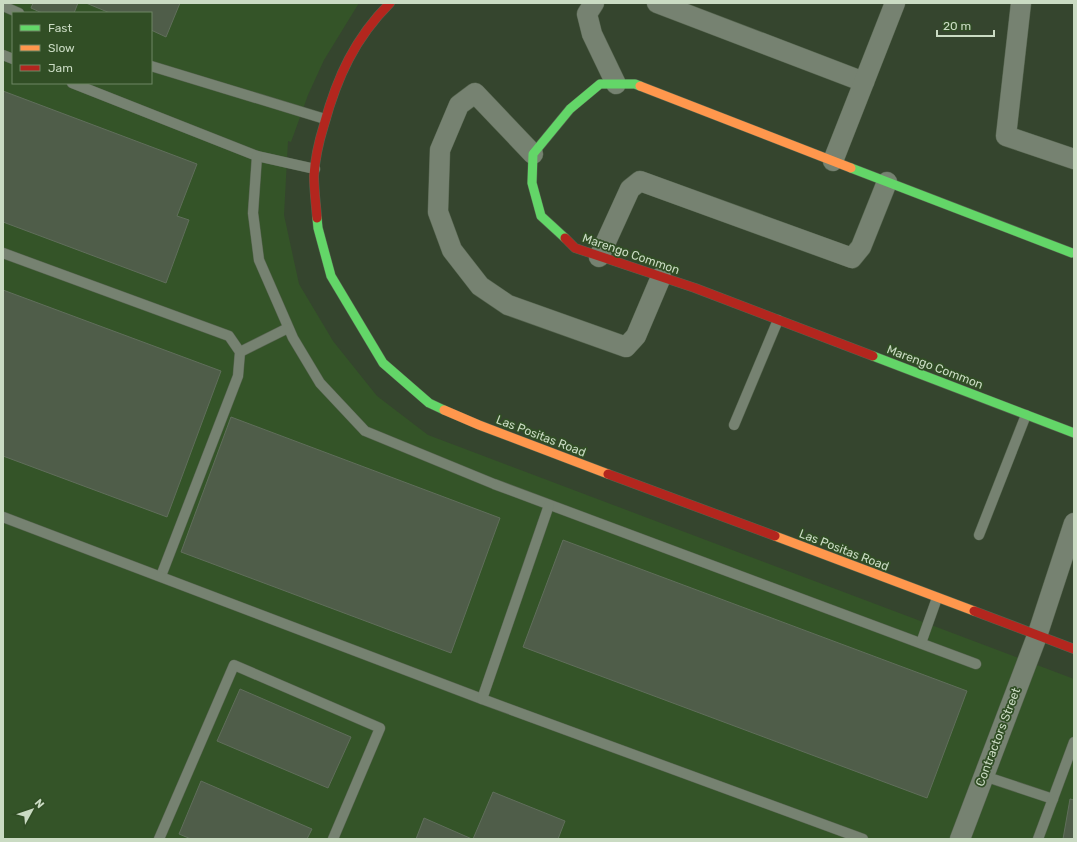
<svg xmlns="http://www.w3.org/2000/svg" width="1077" height="842" viewBox="0 0 1077 842" font-family="Rubik,sans-serif">
<rect width="100%" height="100%" fill="#35452e"/>
<path fill="#345428" fill-rule="evenodd" d="M3,3H359L324,60L308,95L291,142L288,141L284,215L299,284L333,341L377,396L428,435L1074,679V839H3ZM13,13H151V83H13Z"/>
<g fill="#4f5d49" stroke="#606e5b">
<path d="M33,3H78L74,13H42L31,8Z"/>
<path d="M86,3H180L166,37L151,30V13H110Z"/>
<path d="M3,91L197,164L177,216L189,220L166,283L3,222Z"/>
<path d="M3,290L221,371L167,517L3,456Z"/>
<path d="M231,417L500,518L451,653L181,552Z"/>
<path d="M563,540L967,691L927,798L523,647Z"/>
<path d="M240,689L351,737L328,788L217,741Z"/>
<path d="M201,781L312,829L307,839H191L179,834Z"/>
<path d="M493,792L565,821L558,839H473Z"/>
<path d="M1070,799L1074,800V839H1063Z"/>
<path d="M424,818L472,839H416Z"/>
</g>
<g fill="none" stroke-linecap="round" stroke-linejoin="round">
<g stroke="#55634e" stroke-width="11">
<g id="lane">
<path d="M3,6L19,13"/>
<path d="M3,55L13,59"/>
<path d="M151,66L325,119"/>
<path d="M72,83L257,156L315,169"/>
<path d="M257,156L253,213L259,260L293,338L320,383L365,431L494,484L976,664"/>
<path d="M3,253L229,336L240,352L238,376L161,576"/>
<path d="M240,352L288,328"/>
<path d="M734,425L778,320"/>
<path d="M3,517L482,699L863,839"/>
<path d="M979,535L1026,415"/>
<path d="M921,643L937,598"/>
<path d="M482,699L549,505"/>
<path d="M984,776L1053,799"/>
<path d="M159,839L234,665L380,728L333,839"/>
<path d="M1038,839L1074,742"/>
</g>
</g>
<g stroke="#55634e" stroke-width="21">
<g id="street">
<path d="M594,3L587,14L592,34L616,84"/>
<path d="M657,3L864,82"/>
<path d="M1021,3L1006,136L1074,159"/>
<path d="M533,154L475,93L459,105L440,150L438,212L452,250L480,286L508,305L626,347L636,336L661,277"/>
<path d="M833,161L895,3"/>
<path d="M599,257L630,189L640,181L852,258L861,247L887,182"/>
<path d="M960,839L1037,636L1074,523"/>
</g>
</g>
<g stroke="#55634e" stroke-width="10">
<g id="fast">
<path d="M851,168L1072,253"/>
<path d="M317,218L318,228L331,276L383,363L429,403L444,410"/>
<path d="M565,238L541,216L532,183L533,154L570,109L600,84H635L640,86"/>
<path d="M873,356L1074,433"/>
</g>
</g>
<g stroke="#55634e" stroke-width="10">
<g id="slow">
<path d="M640,86L851,168"/>
<path d="M444,410L479,425L608,474"/>
<path d="M775,536L974,611"/>
</g>
</g>
<g stroke="#55634e" stroke-width="10">
<g id="jam">
<path d="M317,218C316,204 314,190 314,176C315,158 319,141 324,125C337,77 355,38 390,3"/>
<path d="M565,238L575,248L695,288L873,356"/>
<path d="M608,474L775,536"/>
<path d="M974,611L1074,649"/>
</g>
</g>
<use href="#lane" stroke="#768271" stroke-width="10"/>
<use href="#street" stroke="#768271" stroke-width="20"/>
<use href="#fast" stroke="#63d668" stroke-width="9"/>
<use href="#slow" stroke="#ff974d" stroke-width="9"/>
<use href="#jam" stroke="#b3261e" stroke-width="9"/>
</g>
<g text-anchor="middle" stroke-width="3.5" stroke-linejoin="round" paint-order="stroke">
<g font-size="12" fill="#cadbc3" stroke="#314e25">
<text transform="translate(631 254) rotate(19)" y="4">Marengo Common</text>
<text transform="translate(935 367) rotate(21)" y="4">Marengo Common</text>
<text transform="translate(541 436) rotate(21)" y="4">Las Positas Road</text>
<text transform="translate(844 550) rotate(21)" y="4">Las Positas Road</text>
<text transform="translate(998 737) rotate(-69)" y="4">Contractors Street</text>
</g>
</g>
<rect width="1077" height="842" fill="none" stroke="#cadbc3" stroke-width="8"/>
<rect x="12" y="12" width="140" height="72" fill="#314e25" stroke="#6e8664"/>
<rect x="20" y="25" width="20" height="6" fill="#63d668" stroke="#6e8664"/>
<text x="48" y="32" font-size="12" fill="#cadbc3">Fast</text>
<rect x="20" y="45" width="20" height="6" fill="#ff974d" stroke="#6e8664"/>
<text x="48" y="52" font-size="12" fill="#cadbc3">Slow</text>
<rect x="20" y="65" width="20" height="6" fill="#b3261e" stroke="#6e8664"/>
<text x="48" y="72" font-size="12" fill="#cadbc3">Jam</text>
<g transform="translate(32 810) rotate(50)" stroke="#314e25" stroke-width="3" paint-order="stroke">
<path d="M0-3L7 15L0 10L-7 15Z" fill="#cadbc3"/>
<text y="-6" font-size="11" font-weight="bold" text-anchor="middle" fill="#cadbc3">N</text>
</g>
<path d="M937 30v6h57v-6" fill="none" stroke="#cadbc3" stroke-width="2"/>
<text x="943" y="30" font-size="12" fill="#cadbc3" stroke="#314e25" stroke-width="3" paint-order="stroke">20 m</text>
</svg>
